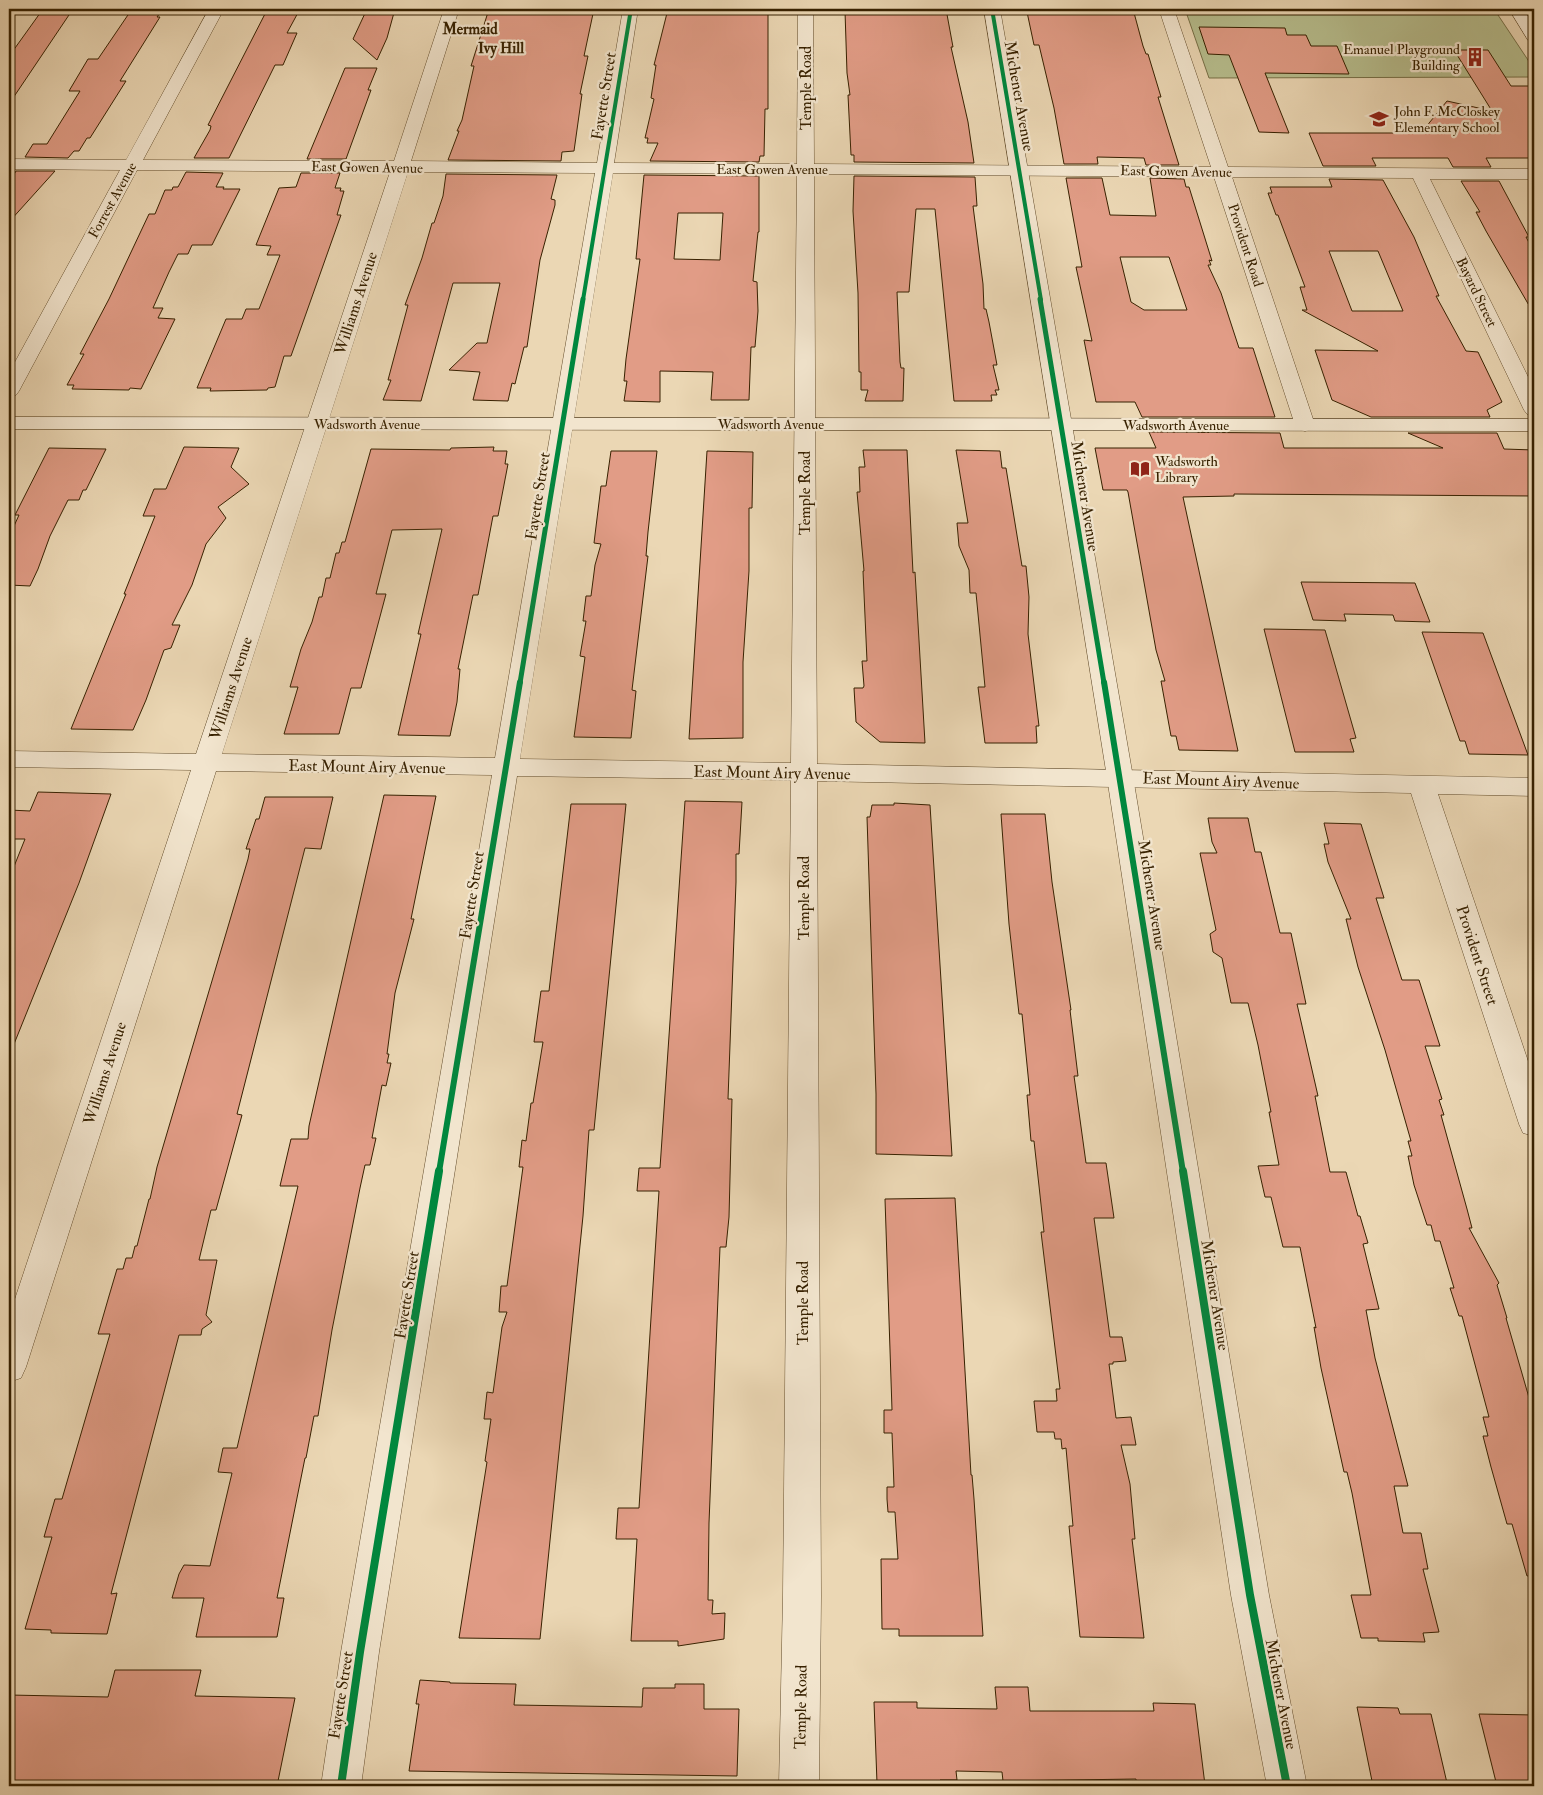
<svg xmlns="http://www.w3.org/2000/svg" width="1543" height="1795" viewBox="0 0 1543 1795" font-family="'IM FELL Double Pica',serif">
<rect width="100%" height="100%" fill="#ebd7b4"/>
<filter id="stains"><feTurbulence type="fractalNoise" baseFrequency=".004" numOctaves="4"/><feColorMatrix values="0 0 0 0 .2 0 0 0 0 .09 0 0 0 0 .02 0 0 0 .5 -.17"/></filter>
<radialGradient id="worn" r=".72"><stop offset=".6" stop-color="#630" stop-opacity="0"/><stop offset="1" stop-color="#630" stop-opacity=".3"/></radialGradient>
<path fill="#b7be8e" stroke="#777047" d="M1185,9H1494L1534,69V77L1209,78Z"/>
<g fill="#e19c86" stroke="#372100" fill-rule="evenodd">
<path d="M43,9H73L9,104V60L12,55H10Z"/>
<path d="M132,9H163L157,17H160L120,81H126L90,138H87L79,151H74L68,158L25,157L33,144H47L80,91H69L88,59H98Z"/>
<path d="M300,9L287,33H297L283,65H275L229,158H194L210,130L211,126L208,125L267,10Z"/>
<path d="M367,9H395L387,38L377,60L353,39Z"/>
<path d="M489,9H594L584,56H588L580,94H582L574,151L562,152L561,161L448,160L459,131H457L462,120L474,66H471Z"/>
<path d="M668,9H766V14H768V109H765L764,156H760L759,162L650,161L658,143H647L648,138H645L654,99L651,98L656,65H654Z"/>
<path d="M849,9H946L953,47H951L968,122L974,163L854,162V155H851L848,95H850L847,73L845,11H850Z"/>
<path d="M1033,9H1133L1143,46L1146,54H1148L1161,97H1158L1179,165H1146L1144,158L1097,157L1098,164H1064L1054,108L1039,45H1034L1027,12H1034Z"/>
<path d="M1199,27L1285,28L1287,35H1306L1311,46H1337L1349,74L1265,73L1289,133L1259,132L1229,55L1208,54Z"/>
<path d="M1454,50H1488L1511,86H1534V158H1486L1491,167H1453L1448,158H1372L1376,166H1323L1309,133H1421L1447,101L1492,111Z"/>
<path d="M345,68H377L368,90H371L346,159H307Z"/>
<path d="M16,171H55L9,222V183Z"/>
<path d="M186,172L223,173L216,187H224L223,189H240L212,245H192L188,254H178L169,272L153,308H163L158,318L175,319L141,389L130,388L129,390L72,389L74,385H67L84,354H80L109,299L149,214H155L165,190H172L173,187H178Z"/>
<path d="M301,173H340L335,188H341L340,191H344L337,215H341L291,356H284L275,387L268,388L267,390L210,391L211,388H197L226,319H242L246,309H259L280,255H267L271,246L256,245L279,188L296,187Z"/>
<path d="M446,174L557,175L551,199L555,200V205L540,260L527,347H524L515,384L512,383L508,401L473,400L480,372L449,370L477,343H487L500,283H453L421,401L383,400L391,380H388L408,305H405L422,258L432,223H434L443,196Z"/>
<path d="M644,175L759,176V232H758L753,281L757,282L758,311L755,347H751L749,400H711L713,372L660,371V402L624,401L627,381H624L626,359L640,259H636ZM678,213H723L720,260L674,259Z"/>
<path d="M854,176L975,177L977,206H973L983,284L984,309H986L989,322L997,365H993L999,390H995L997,395H991L992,401H954L935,209H916L909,292H897L900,362L901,368H904L903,401H865L868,390H861V372H859L858,293L853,211Z"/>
<path d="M1066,178H1102L1110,215L1156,216L1150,178L1184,179L1186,187H1189L1212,261L1209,260L1211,265H1208L1221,293L1239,348H1253L1275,417H1142L1135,402H1096L1084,340L1092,341L1076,267H1082ZM1120,257H1169L1187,310H1144L1131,302Z"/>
<path d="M1329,179L1383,180L1414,237L1439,296H1436L1466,351L1478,352L1502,402L1487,410L1490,417H1371L1332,400L1315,350L1378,351L1302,310H1307L1300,287H1305L1278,215H1276L1268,193H1272L1270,187H1332ZM1329,251H1378L1403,311H1352Z"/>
<path d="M1461,181H1499L1529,237H1526L1534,252V314L1486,231L1476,212H1480Z"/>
<path d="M1149,432L1280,433L1284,448H1443L1408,433H1497L1504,449L1534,450V496L1234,494V496L1183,497L1238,751L1179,750L1176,736H1171L1161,681H1165L1156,650L1128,492L1127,490H1103L1095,448H1156Z"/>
<path d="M184,447L239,448L231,467L249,484L218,507L226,518L206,544L192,585L172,625H180L171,648L164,650L146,700L133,730L71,729L112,628L126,594H124L155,516H143L154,489H166Z"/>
<path d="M494,447L493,451H507L505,464H508L498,516H493L478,595H473L458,669H460L457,702L450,736L398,735L421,634H418L442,529L392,530L376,594H386L361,688H351L339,734H284L298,687H290L301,649L312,622L319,597H322L326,578H330L336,553H339L342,542H345L371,449L450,450L451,448Z"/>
<path d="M49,448L106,449L86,490H83L79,500H68L50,536L38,569L30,586L9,585V537L19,515H15Z"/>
<path d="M863,450H907L913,573L915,572L925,743L880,742L856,722L854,688H863L864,686L862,661H867L863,571H864L857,492H860L859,467H865Z"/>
<path d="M956,450L1000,451L1002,468H1006L1022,566H1026L1029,597L1028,634L1039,726H1036L1037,743H985L978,687H985L976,593H970L969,570L959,546L957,523H968Z"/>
<path d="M611,451H657L648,532L646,556H648L632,690L636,691L631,738L574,737L585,657L580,656L586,621H583L586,596H591L595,565L601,544L594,543L601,486H606Z"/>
<path d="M707,451L753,452L752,508H749V571L743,662V738L689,739Z"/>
<path d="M1301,582L1415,583L1430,622L1395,621L1393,615L1344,614L1346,621L1313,620Z"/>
<path d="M1264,629L1325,630L1356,738L1350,739L1354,752H1295Z"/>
<path d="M1422,632L1483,633L1528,755L1469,754L1465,741H1460Z"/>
<path d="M38,792L111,794L79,883L10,1054L9,879L25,839H9V810L30,811Z"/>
<path d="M384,795L436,796L411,919H414L395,993L387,1054H389L387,1063H391L386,1086L382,1085L372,1138H376L370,1165H365L360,1188L332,1330L318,1416H314L306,1458H305L277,1598H284L277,1637H196L204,1598H172L179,1574L184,1565L210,1566L232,1473L218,1472L223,1448H237L298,1186H280L291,1139H308L309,1126Z"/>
<path d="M265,797H333L321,849L305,848L237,1114L242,1115L216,1210H211L199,1260H217L206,1315L212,1322L202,1329L201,1335H179L111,1594L117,1593L107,1634L51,1633V1630L25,1629L52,1537H44L55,1499H62L110,1334H98L109,1296L117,1269H123L126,1258H132L135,1246H137L149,1199H150L157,1167L248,859L250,849H246L256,819H259Z"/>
<path d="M685,801L742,802L739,854H736V882L728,1099H732L729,1217L726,1247H720L709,1523L708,1600H713L712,1614L725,1613L724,1639L678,1646V1641H631L637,1539H616L618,1508H639L659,1191H637L639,1168H660Z"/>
<path d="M894,803L930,805L952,1156L876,1154V1094L867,817H870L872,805H894Z"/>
<path d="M571,804H626L594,1130H589L583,1216L540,1639L459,1638L487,1462L485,1461L491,1419H484L487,1392L493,1393L502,1327L507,1312H499L501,1286H507L523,1167H519L522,1140L526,1141L531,1103H533L543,1042H534L541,991H549Z"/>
<path d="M1001,814H1045L1052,882L1071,1010H1070L1078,1076H1074L1086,1163H1106L1114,1218H1094L1110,1337H1122L1126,1361L1113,1362V1364H1109L1116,1418L1131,1417L1136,1445H1121L1130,1484L1135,1539H1132L1144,1638L1080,1637L1069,1526H1073L1066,1448L1062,1449L1061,1439H1055L1054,1432H1037L1034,1401H1057L1056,1389H1060L1041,1232H1044L1039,1186L1034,1141H1031L1027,1095H1030L1022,1014H1019L1009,924Z"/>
<path d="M1208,818H1248L1255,852H1261L1280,933H1291L1306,1004H1297L1318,1096H1315L1330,1172H1346L1358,1216H1360L1368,1243L1363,1244L1379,1309L1366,1310L1375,1358L1408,1486H1394L1403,1533H1421L1428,1569H1423L1439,1632L1423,1633L1425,1642L1378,1641V1638H1361L1351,1595H1371L1352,1493L1347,1472H1344L1321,1368L1314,1327L1316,1328L1300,1247H1283L1271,1197H1265L1258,1166L1279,1165L1269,1112H1271L1258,1045L1248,1003H1231L1222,958L1213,952L1210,934L1216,930L1200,853H1217L1212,842Z"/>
<path d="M1324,823L1361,824L1384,898H1376L1402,980H1419L1440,1046H1425L1442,1099L1439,1100L1444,1115H1441L1467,1209L1472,1228H1469L1499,1283L1497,1285L1507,1318H1506L1534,1415V1575L1527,1576L1512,1524H1507L1491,1467L1483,1436H1488L1483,1417H1489L1462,1316H1459L1450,1288H1454L1440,1241H1435L1431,1225H1427L1414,1185L1408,1156H1412L1408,1141H1411L1385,1050L1358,967L1346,919H1351L1328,862L1324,844H1329Z"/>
<path d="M955,1198L971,1475H972L974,1499L983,1636H899V1629H882L881,1559H898L895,1512H888L887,1499V1487H894L892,1433H884V1410H892L885,1199Z"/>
<path d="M115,1670H201L195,1696L295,1698L277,1786H9V1695L108,1697Z"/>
<path d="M420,1680L450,1682V1683L516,1684L514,1705L642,1707L643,1688H675V1684H704V1709H739L737,1776L409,1771L419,1704H416Z"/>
<path d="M995,1687H1028L1030,1711H1154L1153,1703L1195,1704L1205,1785L1136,1782V1779L1003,1781L1002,1772L956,1771L957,1780H940V1783H877L874,1702H917V1708L997,1709Z"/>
<path d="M1357,1707L1398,1708L1400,1714H1431L1447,1783L1415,1786H1373Z"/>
<path d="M1479,1714L1534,1715V1786H1497Z"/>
</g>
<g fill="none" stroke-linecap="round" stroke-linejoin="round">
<g stroke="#644e2d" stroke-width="1">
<g id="minor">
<path d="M209,9H224L143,160L394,161L444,9H459L411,161L597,163L623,9H638L614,163L797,164L798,9H813L814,164L1211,167L1159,9H1174L1228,167L1534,169V179H1430L1534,389V416L1527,414L1524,410L1413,178L1232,177L1315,425L1312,429L1305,431L1298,429L1295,425L1214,177L814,174L817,764L1534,778V796L1438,794L1534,1079V1136L1523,1133L1519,1124L1411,793L817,781L821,1596L819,1786H779L783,1596L791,780L517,776L379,1652L361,1786H321L341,1652L492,775L216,771L26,1367L21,1378L9,1382V1317L191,770L9,767V751L196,754L390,172L137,170L19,391L16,395L9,397V373L120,170L9,169V159L126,160ZM408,172L595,173L495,758L222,754ZM613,173L797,174L791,763L520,759Z"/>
<path d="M1509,9H1523L1534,25V42L1528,40Z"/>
</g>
</g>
<g stroke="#644e2d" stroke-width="1">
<path id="tertiary" d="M984,9H1000L1133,777L1269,1595L1307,1786H1267L1231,1595L1107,777Z"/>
</g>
<g stroke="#372100" stroke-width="1">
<path id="secondary" d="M9,417L1534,419V431L9,429Z"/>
</g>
<use href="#minor" fill="#f2e5ce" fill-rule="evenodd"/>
<use href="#tertiary" fill="#f2e5ce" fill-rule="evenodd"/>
<use href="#secondary" fill="#f2e5ce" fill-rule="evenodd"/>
<g stroke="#f2e5ce" stroke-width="5.5">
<g id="cycleway-far3">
<path d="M992,9L1041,300"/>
<path d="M583,300L631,9"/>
</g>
</g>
<g stroke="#f2e5ce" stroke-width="8">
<g id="cycleway-far2">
<path d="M1040,299L1104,683"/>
<path d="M520,683L583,299"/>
</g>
</g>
<g stroke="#f2e5ce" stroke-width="9">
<g id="cycleway-far1">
<path d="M1104,682L1183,1172"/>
<path d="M439,1172L520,682"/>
</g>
</g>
<g stroke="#f2e5ce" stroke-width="11">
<g id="cycleway">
<path d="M1183,1171L1250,1595L1287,1786"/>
<path d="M341,1786L360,1652L439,1171"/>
</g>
</g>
<use href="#cycleway-far3" stroke="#00873e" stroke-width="4"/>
<use href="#cycleway-far2" stroke="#00873e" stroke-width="5"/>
<use href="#cycleway-far1" stroke="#00873e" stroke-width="6"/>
<use href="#cycleway" stroke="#00873e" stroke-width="8"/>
</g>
<defs>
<g id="building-bare" transform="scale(1.5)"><path d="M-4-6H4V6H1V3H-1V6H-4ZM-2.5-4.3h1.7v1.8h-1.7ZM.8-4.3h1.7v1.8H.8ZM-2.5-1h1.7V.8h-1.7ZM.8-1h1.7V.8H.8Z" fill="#8f2418" stroke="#f2e5ce" stroke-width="2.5" paint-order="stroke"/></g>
<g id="school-bare" transform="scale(1.5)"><path d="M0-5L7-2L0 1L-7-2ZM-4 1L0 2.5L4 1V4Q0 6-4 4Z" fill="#8f2418" stroke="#f2e5ce" stroke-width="2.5" paint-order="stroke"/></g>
<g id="library-bare" transform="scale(1.5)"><path d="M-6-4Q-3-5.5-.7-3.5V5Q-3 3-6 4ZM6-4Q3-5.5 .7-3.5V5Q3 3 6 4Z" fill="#8f2418" stroke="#f2e5ce" stroke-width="2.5" paint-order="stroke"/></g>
</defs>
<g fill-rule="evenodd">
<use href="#building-bare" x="1475" y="57"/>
<use href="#school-bare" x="1379" y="119"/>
<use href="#library-bare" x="1140" y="469"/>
</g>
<g text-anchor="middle" stroke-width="4.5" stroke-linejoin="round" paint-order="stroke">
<g font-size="14" fill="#372100" stroke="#f2e5ce" text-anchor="start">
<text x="1460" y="54" text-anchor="end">Emanuel Playground<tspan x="1460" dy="16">Building</tspan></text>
<text x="1394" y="116">John F. McCloskey<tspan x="1394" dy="16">Elementary School</tspan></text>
<text x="1155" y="466">Wadsworth<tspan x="1155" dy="16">Library</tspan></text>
</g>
<g font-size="14" fill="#372100" stroke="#f2e5ce">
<text transform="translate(367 167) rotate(1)" y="5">East Gowen Avenue</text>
<text x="772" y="174">East Gowen Avenue</text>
<text transform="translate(1176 171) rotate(1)" y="5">East Gowen Avenue</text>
<text transform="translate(112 200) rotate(-61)" y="5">Forrest Avenue</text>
<text transform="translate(1246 245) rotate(72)" y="5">Provident Road</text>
<text transform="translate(1477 292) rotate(64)" y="5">Bayard Street</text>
<text x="367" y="429">Wadsworth Avenue</text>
<text x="771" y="429">Wadsworth Avenue</text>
<text x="1176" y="430">Wadsworth Avenue</text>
</g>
<g font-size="15" font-weight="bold" fill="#372100" stroke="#f2e5ce">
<text x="470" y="34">Mermaid</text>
<text x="501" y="53">Ivy Hill</text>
</g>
<g font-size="16" fill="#372100" stroke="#f2e5ce">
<text transform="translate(805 88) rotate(-90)" y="6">Temple Road</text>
<text transform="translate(603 96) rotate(-81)" y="6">Fayette Street</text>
<text transform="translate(1020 96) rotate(80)" y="6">Michener Avenue</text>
<text transform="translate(355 303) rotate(-72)" y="6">Williams Avenue</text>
<text transform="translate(804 493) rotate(-90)" y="6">Temple Road</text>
<text transform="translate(537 496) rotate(-81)" y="6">Fayette Street</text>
<text transform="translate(1086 496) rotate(81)" y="6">Michener Avenue</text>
<text transform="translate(230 688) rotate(-72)" y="6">Williams Avenue</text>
<text transform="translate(367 766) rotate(1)" y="6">East Mount Airy Avenue</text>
<text transform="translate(772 772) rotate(1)" y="6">East Mount Airy Avenue</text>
<text transform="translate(1221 780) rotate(2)" y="6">East Mount Airy Avenue</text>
<text transform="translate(471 895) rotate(-81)" y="6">Fayette Street</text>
<text transform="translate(1153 895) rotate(81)" y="6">Michener Avenue</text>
<text transform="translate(803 898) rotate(-90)" y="6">Temple Road</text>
<text transform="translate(1478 955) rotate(72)" y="6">Provident Street</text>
<text transform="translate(104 1073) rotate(-72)" y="6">Williams Avenue</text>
<text transform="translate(406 1295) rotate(-81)" y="6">Fayette Street</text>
<text transform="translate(1216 1295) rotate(81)" y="6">Michener Avenue</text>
<text transform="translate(802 1303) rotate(-90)" y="6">Temple Road</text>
<text transform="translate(1282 1694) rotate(79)" y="6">Michener Avenue</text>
<text transform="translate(340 1695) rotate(-81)" y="6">Fayette Street</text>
<text transform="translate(800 1707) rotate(-89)" y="6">Temple Road</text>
</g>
</g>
<rect width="1543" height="1795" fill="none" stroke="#ebd7b4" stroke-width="30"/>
<rect x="10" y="10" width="1523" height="1775" fill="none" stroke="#372100" stroke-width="2.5"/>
<rect x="15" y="15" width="1513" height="1765" fill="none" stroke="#372100"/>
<rect width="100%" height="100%" filter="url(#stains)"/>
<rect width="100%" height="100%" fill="url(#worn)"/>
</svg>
